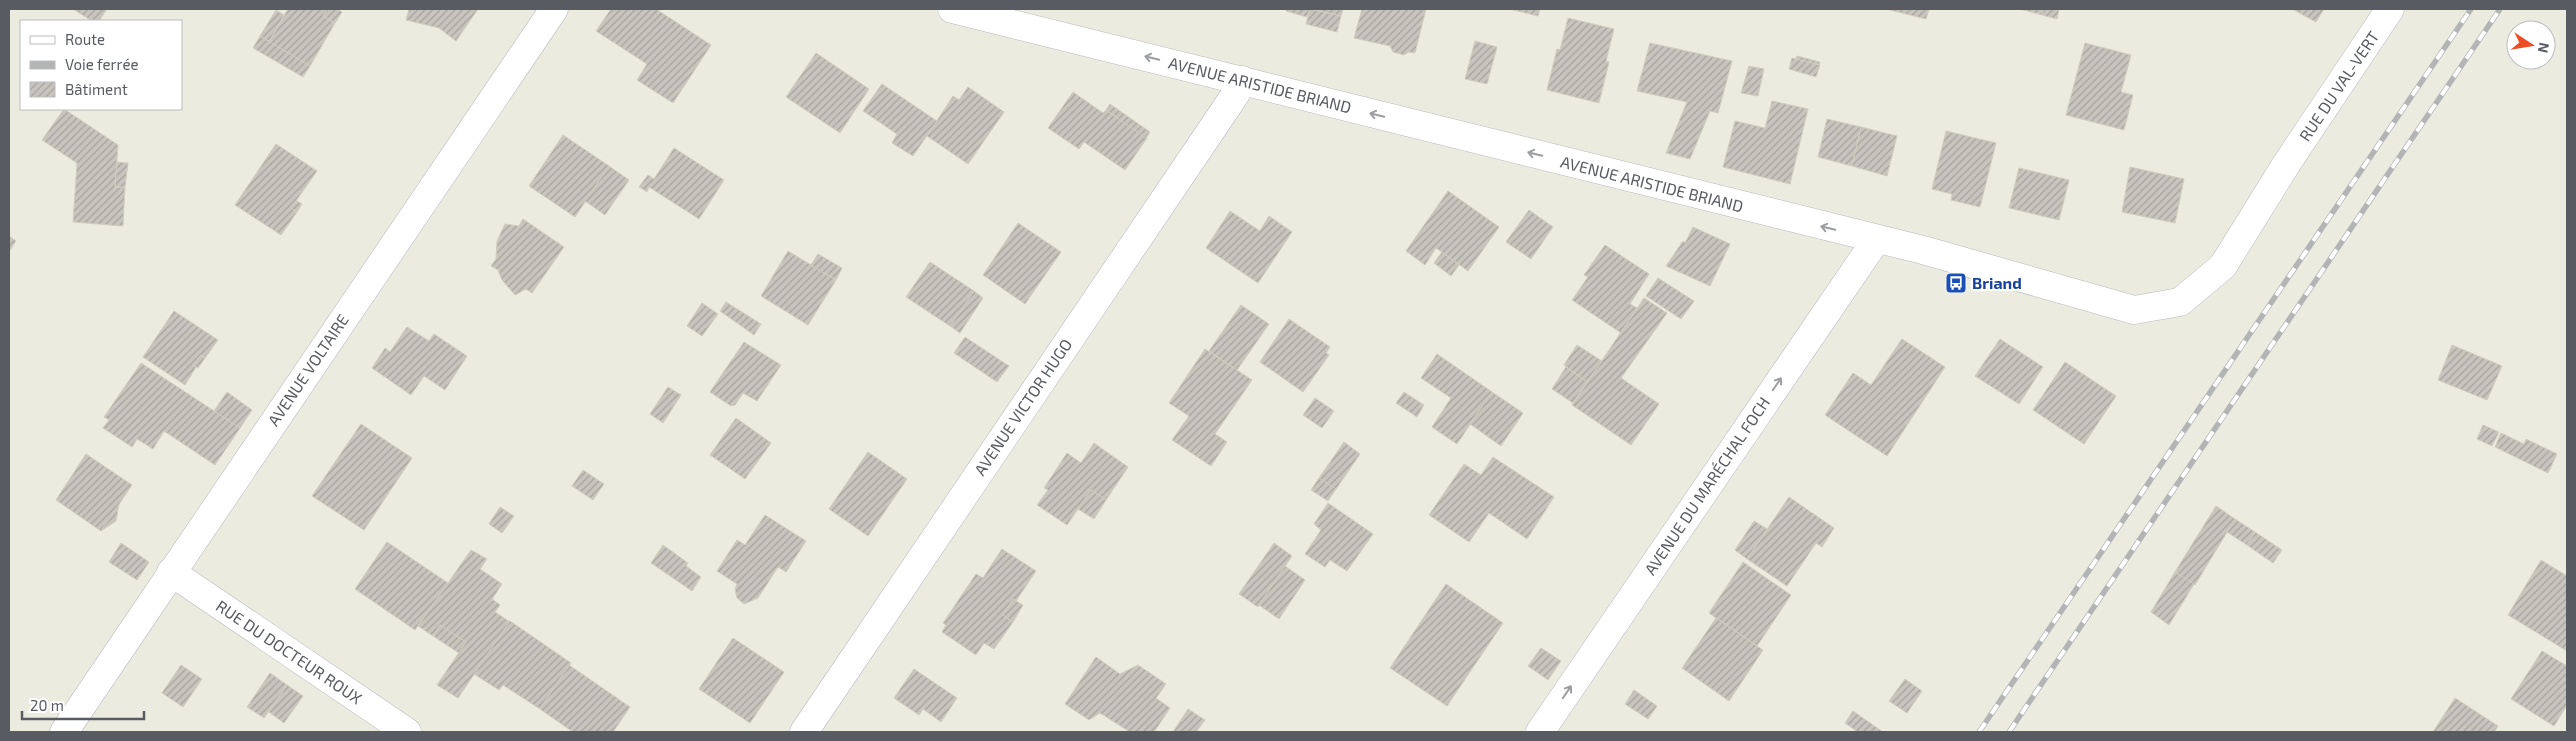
<svg xmlns="http://www.w3.org/2000/svg" width="2576" height="741" viewBox="0 0 2576 741" font-family="'Exo 2',sans-serif">
<defs>
<pattern id="building-hatch" width="6" height="6" patternUnits="userSpaceOnUse" patternTransform="scale(1.25)"><rect width="6" height="6" fill="#c7c5bd"/><path d="M-1 1l2-2M0 6l6-6M5 7l2-2" fill="none" stroke="#a4a39d"/></pattern>
</defs>
<rect width="100%" height="100%" fill="#ecebdf"/>
<g fill="url(#building-hatch)" stroke="#d1cdbe">
<path d="M73,9H107L99,21H92Z"/>
<path d="M288,9H327L323,16L335,23L310,66L269,42Z"/>
<path d="M327,9H337L342,12L335,23L323,16Z"/>
<path d="M409,9H478L456,41L439,28L406,20Z"/>
<path d="M611,9H656L711,45L673,103L637,80L647,64L596,31Z"/>
<path d="M1287,9H1310L1307,17L1286,11Z"/>
<path d="M1310,9L1341,16L1337,32L1306,24Z"/>
<path d="M1312,9H1343L1341,16Z"/>
<path d="M1362,9H1426L1415,53L1409,52L1404,55L1393,52L1390,46L1354,38Z"/>
<path d="M1509,9H1540L1538,16Z"/>
<path d="M1886,9H1929L1926,19Z"/>
<path d="M2020,9H2043L2042,15Z"/>
<path d="M2043,9H2059L2057,19L2042,15Z"/>
<path d="M2292,9H2324L2316,22Z"/>
<path d="M276,10L284,15L269,42L260,36Z"/>
<path d="M1568,18L1614,29L1606,61L1609,62L1599,103L1547,90L1557,49L1560,50Z"/>
<path d="M260,36L310,66L303,77L253,48Z"/>
<path d="M1475,41L1497,47L1487,84L1465,79Z"/>
<path d="M1650,43L1732,61L1718,113L1710,111L1690,159L1666,153L1687,102L1637,91Z"/>
<path d="M2085,43L2131,55L2121,92L2133,95L2124,130L2066,115Z"/>
<path d="M816,53L869,89L840,133L786,97Z"/>
<path d="M1797,56L1820,62L1819,65L1796,59Z"/>
<path d="M1792,58L1820,65L1816,77L1789,69Z"/>
<path d="M1749,66L1764,69L1758,96L1741,93Z"/>
<path d="M882,84L937,121L913,156L892,143L897,134L863,111Z"/>
<path d="M968,87L1004,112L968,164L927,136L953,96L959,100Z"/>
<path d="M1073,92L1103,113L1106,110L1147,138L1125,170L1084,142L1079,149L1048,128Z"/>
<path d="M1772,101L1808,109L1790,184L1723,167L1735,121L1765,128Z"/>
<path d="M1110,104L1150,132L1146,138L1106,110Z"/>
<path d="M64,109L118,145L115,187H125L123,226L73,222L77,163L42,140Z"/>
<path d="M1827,119L1861,127L1852,166L1818,157Z"/>
<path d="M1861,127L1897,136L1887,176L1852,166Z"/>
<path d="M1946,131L1996,143L1980,207L1951,200L1952,194L1932,189Z"/>
<path d="M563,135L609,166L575,217L529,186Z"/>
<path d="M276,144L317,171L291,208L297,212L281,235L235,205Z"/>
<path d="M674,148L724,180L699,219L649,187L647,192L639,187L648,175L654,179Z"/>
<path d="M117,162L128,163L125,187H115Z"/>
<path d="M609,166L629,180L605,215L585,201Z"/>
<path d="M2130,167L2184,179L2175,223L2122,212Z"/>
<path d="M2019,168L2069,180L2059,220L2009,208Z"/>
<path d="M1448,191L1499,227L1468,271L1436,248L1425,265L1406,251Z"/>
<path d="M297,201L302,204L297,212L291,208Z"/>
<path d="M1529,210L1553,227L1531,259L1506,242Z"/>
<path d="M1230,211L1260,231L1269,216L1292,232L1258,283L1206,248Z"/>
<path d="M523,219L564,247L532,293L526,289L515,295L502,280L498,270L491,266L496,259L497,241L505,224L519,226Z"/>
<path d="M1018,223L1061,252L1025,304L983,275Z"/>
<path d="M1693,227L1730,244L1710,286L1666,266L1683,241L1685,243Z"/>
<path d="M9,236L16,241L9,252Z"/>
<path d="M1605,245L1649,274L1630,304L1637,308L1621,333L1572,300L1588,277L1584,275Z"/>
<path d="M788,251L836,280L808,325L761,296Z"/>
<path d="M1442,252L1459,265L1451,276L1434,263Z"/>
<path d="M818,254L842,268L836,280L811,265Z"/>
<path d="M930,262L974,291L950,326L906,297Z"/>
<path d="M1658,278L1694,301L1681,319L1646,296Z"/>
<path d="M974,291L983,298L960,333L950,326Z"/>
<path d="M1644,298L1667,313L1621,378L1659,404L1631,445L1572,405Z"/>
<path d="M726,302L761,324L754,335L720,311Z"/>
<path d="M702,303L718,314L702,336L687,326Z"/>
<path d="M1241,305L1269,324L1237,370L1209,351Z"/>
<path d="M174,311L218,340L205,358L201,355L193,365L196,367L185,385L143,357Z"/>
<path d="M1289,319L1330,347L1326,353L1329,355L1303,392L1260,362Z"/>
<path d="M407,327L429,341L434,334L467,356L445,390L424,376L411,395L372,368L385,348L390,352Z"/>
<path d="M965,337L1009,366L997,382L954,353Z"/>
<path d="M1902,339L1945,367L1887,456L1825,415L1853,373L1871,385Z"/>
<path d="M2000,339L2043,367L2019,404L1975,376Z"/>
<path d="M744,342L781,365L757,401L743,393L735,405L731,406L710,392Z"/>
<path d="M1577,345L1602,361L1587,382L1564,365Z"/>
<path d="M2452,345L2502,366L2487,400L2438,380Z"/>
<path d="M1205,349L1252,380L1215,434L1227,442L1211,466L1172,440L1189,416L1169,403Z"/>
<path d="M1437,354L1492,392L1457,444L1432,427L1451,398L1421,378Z"/>
<path d="M201,355L205,358L198,368L193,365Z"/>
<path d="M2065,362L2116,396L2084,444L2033,410Z"/>
<path d="M141,363L240,428L215,465L164,431L153,449L137,439L132,447L103,428L109,420L104,417Z"/>
<path d="M1566,367L1587,382L1573,403L1552,389Z"/>
<path d="M668,387L681,395L663,423L650,414Z"/>
<path d="M227,392L252,410L240,428L214,411Z"/>
<path d="M1404,392L1424,405L1417,417L1396,403Z"/>
<path d="M1492,392L1523,413L1501,446L1470,424Z"/>
<path d="M1315,398L1334,411L1322,428L1303,415Z"/>
<path d="M736,418L771,443L745,479L710,455Z"/>
<path d="M361,424L412,458L364,530L312,496Z"/>
<path d="M2483,425L2499,432L2492,446L2477,439Z"/>
<path d="M2501,433L2524,444L2526,439L2557,454L2548,473L2495,447Z"/>
<path d="M1344,442L1360,454L1336,489L1319,478Z"/>
<path d="M1094,443L1128,467L1106,500L1091,490L1067,525L1037,505L1048,490L1044,488L1067,453L1081,463Z"/>
<path d="M868,452L907,479L868,536L829,509Z"/>
<path d="M86,454L132,485L101,531L56,500Z"/>
<path d="M1493,457L1554,497L1527,539L1489,513L1469,542L1429,515L1464,464L1481,475Z"/>
<path d="M583,470L604,484L593,500L572,486Z"/>
<path d="M1319,478L1336,489L1328,501L1311,490Z"/>
<path d="M1091,490L1106,500L1094,519L1078,509Z"/>
<path d="M1789,497L1834,528L1822,547L1816,543L1787,586L1747,559Z"/>
<path d="M1328,503L1373,534L1347,571L1330,560L1325,567L1305,554L1321,530L1314,524Z"/>
<path d="M119,504L116,521L101,531Z"/>
<path d="M2216,506L2235,519L2195,585L2175,572Z"/>
<path d="M500,507L514,516L502,533L489,524Z"/>
<path d="M765,515L806,541L786,572L778,567L758,598L744,604L737,598L735,589L737,584L717,571L737,540L745,545Z"/>
<path d="M2235,519L2255,532L2247,545L2227,532Z"/>
<path d="M1754,521L1767,529L1747,559L1735,550Z"/>
<path d="M2255,532L2282,550L2273,563L2247,545Z"/>
<path d="M387,542L448,583L415,630L355,589Z"/>
<path d="M121,543L149,562L137,580L109,562Z"/>
<path d="M1274,543L1292,556L1258,607L1239,594Z"/>
<path d="M663,545L688,563L686,566L701,577L692,591L651,563Z"/>
<path d="M1002,549L1036,571L1016,601L1013,599L1003,615L1013,622L994,649L984,643L976,655L942,632L946,625L943,623L976,574L983,578Z"/>
<path d="M471,550L487,559L480,569L502,584L492,599L500,605L495,612L510,622L458,698L437,685L466,642L440,625L433,636L418,626Z"/>
<path d="M2541,560L2567,576V651L2508,615Z"/>
<path d="M1743,562L1791,595L1757,646L1709,613Z"/>
<path d="M1285,566L1305,580L1279,619L1259,605Z"/>
<path d="M2175,572L2194,584L2169,625L2151,612Z"/>
<path d="M1446,584L1503,623L1447,706L1390,668Z"/>
<path d="M1013,599L1023,605L1013,622L1003,615Z"/>
<path d="M1716,618L1763,650L1729,701L1682,668Z"/>
<path d="M510,621L571,663L540,709L503,685L499,690L474,674Z"/>
<path d="M440,625L466,642L459,653L433,636Z"/>
<path d="M733,638L784,672L750,723L699,689Z"/>
<path d="M1541,648L1561,661L1548,680L1528,666Z"/>
<path d="M2542,651L2567,666V705L2554,726L2511,699Z"/>
<path d="M1096,657L1120,674L1138,665L1166,684L1156,698L1170,708L1154,732H1130L1100,713L1089,720L1065,704Z"/>
<path d="M181,665L202,679L183,707L162,693Z"/>
<path d="M569,665L630,707L613,732H573L540,709Z"/>
<path d="M914,669L957,698L941,722L923,709L919,715L894,698Z"/>
<path d="M270,673L287,685L264,718L247,707Z"/>
<path d="M1905,679L1922,691L1907,713L1889,701Z"/>
<path d="M287,685L303,696L284,723L269,712Z"/>
<path d="M1634,690L1657,706L1648,719L1625,704Z"/>
<path d="M2455,698L2498,726L2494,732H2433Z"/>
<path d="M1188,709L1205,720L1196,732H1173Z"/>
<path d="M1853,711L1883,732H1858L1845,723Z"/>
</g>
<g fill="none" stroke-linecap="round" stroke-linejoin="round">
<g stroke="#b8b9bf" stroke-width="29">
<g id="street">
<path d="M952,9L1923,250L2134,310L2180,302L2223,266L2287,163L2390,9"/>
<path d="M171,572L407,732"/>
<path d="M64,732L554,9"/>
<path d="M804,732L1235,95L1242,80"/>
<path d="M1540,732L1876,240"/>
</g>
</g>
<use href="#street" stroke="#fff" stroke-width="28"/>
<g stroke="#b3b4b4" stroke-width="5.5">
<g id="rail">
<path d="M1979,732L2471,9"/>
<path d="M2009,732L2500,9"/>
</g>
</g>
<use href="#rail" stroke="#fff" stroke-width="4" stroke-dasharray="11" stroke-linecap="butt"/>
</g>
<defs><path id="oneway-shaft" d="M-6 0H5M1.5-3L5.5 0L1.5 3" fill="none" stroke-width="1.6" stroke-linecap="round" stroke-linejoin="round" transform="scale(1.25)"/></defs>
<g stroke="#9b9da0">
<use href="#oneway-shaft" transform="translate(1152 58) rotate(-166)"/>
<use href="#oneway-shaft" transform="translate(1377 115) rotate(-166)"/>
<use href="#oneway-shaft" transform="translate(1535 154) rotate(-166)"/>
<use href="#oneway-shaft" transform="translate(1828 228) rotate(-166)"/>
<use href="#oneway-shaft" transform="translate(1777 384) rotate(-56)"/>
<use href="#oneway-shaft" transform="translate(1567 692) rotate(-56)"/>
</g>
<defs>
<g id="bus-square" transform="scale(1.125)"><rect x="-9" y="-9" width="18" height="18" rx="4" fill="#1a4fb4" stroke="#fff"/><path d="M-5-6H5V4H4V6H2V4H-2V6H-4V4H-5ZM-3.5-4V0h7V-4ZM-3.5 1.2v1.5H-2V1.2ZM2 1.2v1.5H3.5V1.2Z" fill="#fff"/></g>
</defs>
<g fill-rule="evenodd">
<use href="#bus-square" x="1956" y="283"/>
</g>
<g text-anchor="middle" stroke-width="4.5" stroke-linejoin="round" paint-order="stroke">
<g font-size="16" fill="#585b61" stroke="#fff">
<text transform="translate(1260 85) rotate(14)" y="6">AVENUE ARISTIDE BRIAND</text>
<text transform="translate(2339 86) rotate(-56)" y="6">RUE DU VAL-VERT</text>
<text transform="translate(1652 184) rotate(14)" y="6">AVENUE ARISTIDE BRIAND</text>
<text transform="translate(308 370) rotate(-56)" y="6">AVENUE VOLTAIRE</text>
<text transform="translate(1023 407) rotate(-56)" y="6">AVENUE VICTOR HUGO</text>
<text transform="translate(1707 486) rotate(-56)" y="6">AVENUE DU MARÉCHAL FOCH</text>
<text transform="translate(289 652) rotate(34)" y="6">RUE DU DOCTEUR ROUX</text>
</g>
<g font-size="16" font-weight="bold" fill="#164399" stroke="#fff" text-anchor="start">
<text x="1972" y="289">Briand</text>
</g>
</g>
<rect width="2576" height="741" fill="none" stroke="#585b61" stroke-width="20"/>
<rect x="20" y="20" width="162" height="90" fill="#ffffff" stroke="#bcbdc0"/>
<rect x="30" y="36" width="25" height="8" fill="#ffffff" stroke="#bcbdc0"/>
<text x="65" y="45" font-size="15" fill="#585b61">Route</text>
<rect x="30" y="61" width="25" height="8" fill="#b3b4b4" stroke="#bcbdc0"/>
<text x="65" y="70" font-size="15" fill="#585b61">Voie ferrée</text>
<rect x="30" y="82" width="25" height="15" fill="url(#building-hatch)" stroke="#bcbdc0"/>
<text x="65" y="95" font-size="15" fill="#585b61">Bâtiment</text>
<g transform="translate(2531 45) rotate(102)"><circle r="24" fill="#ffffff" stroke="#bcbdc0"/>
<path d="M0-4L9 19L0 12L-9 19Z" fill="#ee4c24"/>
<text y="-8" font-size="14" font-weight="bold" text-anchor="middle" fill="#585b61">N</text>
</g>
<path d="M22 711v8h122v-8" fill="none" stroke="#585b61" stroke-width="2.5"/>
<text x="30" y="711" font-size="15" fill="#585b61" stroke="#ffffff" stroke-width="4" paint-order="stroke">20 m</text>
</svg>
